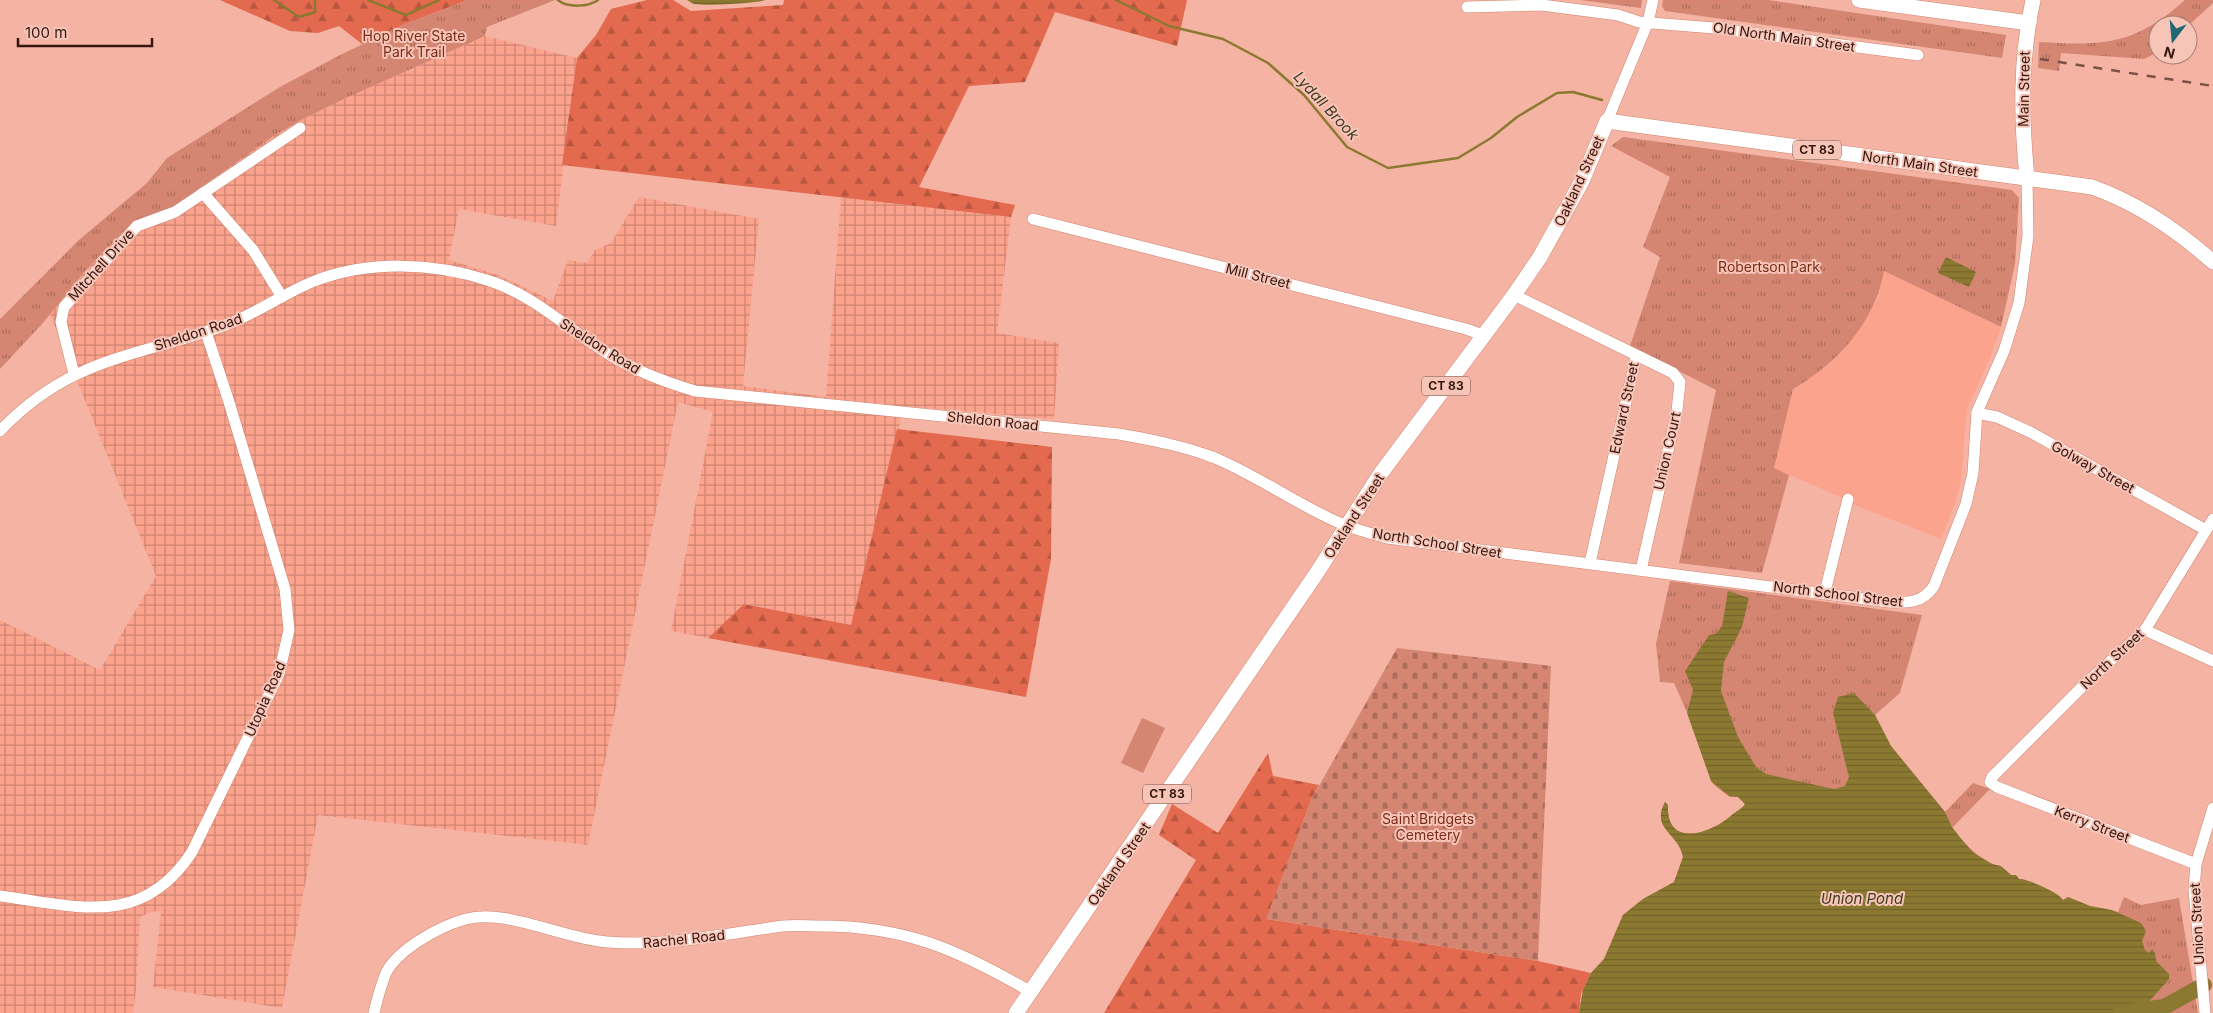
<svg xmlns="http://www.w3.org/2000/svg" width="2213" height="1013" viewBox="0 0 2213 1013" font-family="Inter,sans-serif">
<defs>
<pattern id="industrial-grid" width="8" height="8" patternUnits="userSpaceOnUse" patternTransform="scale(1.25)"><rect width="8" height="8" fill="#fca38d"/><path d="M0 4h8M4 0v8" fill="none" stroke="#cd8472"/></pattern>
<pattern id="forest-firs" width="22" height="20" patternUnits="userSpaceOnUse" patternTransform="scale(1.25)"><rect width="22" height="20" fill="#e36a4e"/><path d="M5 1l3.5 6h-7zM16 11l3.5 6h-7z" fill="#b9563f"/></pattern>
<pattern id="cemetery-stones" width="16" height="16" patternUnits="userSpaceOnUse" patternTransform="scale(1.25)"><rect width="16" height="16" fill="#d48672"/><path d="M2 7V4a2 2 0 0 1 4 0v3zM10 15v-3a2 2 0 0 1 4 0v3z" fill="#ad6d5c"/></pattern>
<pattern id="park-tufts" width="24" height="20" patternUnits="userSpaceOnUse" patternTransform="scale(1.25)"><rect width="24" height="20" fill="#d48672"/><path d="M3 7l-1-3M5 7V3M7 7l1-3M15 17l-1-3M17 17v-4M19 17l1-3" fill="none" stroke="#ad6d5c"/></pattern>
<pattern id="water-rules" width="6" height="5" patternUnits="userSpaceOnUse" patternTransform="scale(1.25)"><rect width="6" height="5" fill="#8c7931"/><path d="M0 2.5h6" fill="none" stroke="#736228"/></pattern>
</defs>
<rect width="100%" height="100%" fill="#f5b3a3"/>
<path fill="#fca38d" d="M1884,271L2001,327L1990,358L1967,409L1961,480L1955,504L1941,539L1857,506L1845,499L1774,468L1793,389L1825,367L1864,323L1879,295Z"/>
<path fill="url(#industrial-grid)" d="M485,36L577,58L556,226L459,209L449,260L498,275L553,301L568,260L587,263L595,250L611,243L639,197L759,219L743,386L826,397L841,197L1011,217L997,333L1059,343L1054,419L904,406L851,625L745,604L708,638L671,631L713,412L678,402L588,845L318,815L282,1008L153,987L161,911L151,912L140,917L136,990L133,1013H0V620L100,670L156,576L50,314L87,269L128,227L162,211L275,135L305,118L346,98Z"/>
<path fill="#d48672" d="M1142,718L1165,728L1143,773L1121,763Z"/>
<g fill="url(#forest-firs)">
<path d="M220,0H468L405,24L362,44L339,26L318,33L290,31Z"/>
<path d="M647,0H673L691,11L783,5L784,0H1187L1177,46L1055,12L1025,82L969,86L919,187L1015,205L1011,217L562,165L577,58L596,35L611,9Z"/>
<path d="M897,429L1052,447L1051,559L1026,697L708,638L744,604L851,625Z"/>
<path d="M1268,753L1273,776L1319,785L1311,800L1267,919L1538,961L1591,973L1581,994L1579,1013H1104L1196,860L1159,835L1172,804L1218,833Z"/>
</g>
<path fill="url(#cemetery-stones)" d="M1397,648L1551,666L1538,961L1266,919L1311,800Z"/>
<g fill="url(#park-tufts)">
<path d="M468,0H555L487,27L485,36L346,98L305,118L275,135L173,207L128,227L87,269L42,324L0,369V319L80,239L147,183L167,158L280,87L340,55L405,24Z"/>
<path d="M1580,0H1642L1641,8Z"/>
<path d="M1663,0H1768L2006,35L2002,58L1665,11L1662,6Z"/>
<path d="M2185,0H2213V3L2188,26L2158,25V52L2144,59L2061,53L2059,71L2038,68L2039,42C2104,46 2135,45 2185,0Z"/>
<path d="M1623,137L2012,190L2019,198L2015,264L2001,327L1884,271C1875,322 1838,363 1793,389L1774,468L1789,475L1762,573L1679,563L1716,390L1630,346L1660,257L1643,247L1670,177L1611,146Z"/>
<path d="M1670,581L1922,615L1900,693L1875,715L1891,746L1945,812L1973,783L1990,789L1952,828C1963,842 1974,855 1991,863C2001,868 2001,865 2011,875H2016L2019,879C2027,879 2060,893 2063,900L2068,897L2090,906L2118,912L2124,897L2141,905L2179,898L2198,1013H1579L1583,990L1591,973L1604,959L1623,915L1643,899L1674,882L1683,857C1679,832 1651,831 1665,802L1668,805C1666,850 1713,833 1733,814C1738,810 1742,809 1745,804L1738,797H1730L1715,786L1711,781L1697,735L1674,683L1660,682L1656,644Z"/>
</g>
<g fill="url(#water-rules)">
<path d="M687,0H765C760,3 701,6 694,4C691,3 689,1 687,0Z"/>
<path d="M1946,257L1976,272L1969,287L1938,273Z"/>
<path d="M1728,591L1749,598L1742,627L1724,662L1721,691L1738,737L1756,767L1766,774L1834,789L1845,786L1849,777L1833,713L1838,697L1854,693L1875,715L1891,746L1945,812L1952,827L1963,841L1974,853L1992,864L2001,866L2011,875H2016L2019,879C2026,878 2060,893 2063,900L2068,897L2090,906L2112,910L2141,923L2146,931L2142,941L2145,950L2149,953L2152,949L2155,953L2156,961L2169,974V979L2139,1013H1579L1583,990L1591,973L1604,959L1623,915L1643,899L1674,882L1683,857C1679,833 1650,829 1665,802L1668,805C1666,850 1713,833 1733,814C1738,810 1742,809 1745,804L1738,797L1729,796L1711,781L1687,713L1693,690L1685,671L1709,635L1716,634L1722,626Z"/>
</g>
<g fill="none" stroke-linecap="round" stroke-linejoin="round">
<g stroke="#8c7931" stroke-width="2.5">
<path d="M274,0L299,17L315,12V0"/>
<path d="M368,0L406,15L439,0"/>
<path d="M558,0C567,8 589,7 598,0"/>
<path d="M1116,0L1169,26L1223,39L1268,63L1304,95L1347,147L1388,168L1458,158L1491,138L1517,117L1557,93L1573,92L1602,100"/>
</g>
<path stroke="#8c7931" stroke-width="16" d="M2120,1013L2164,1007L2204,985"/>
<g stroke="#d28471" stroke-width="12">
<g id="minor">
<path d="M1467,7L1542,5L1618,15L1639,22L1714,28L1918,55"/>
<path d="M1607,121L1648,22L1653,0"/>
<path d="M203,193L253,250L282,297"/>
<path d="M1033,219L1466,329L1483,335"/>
<path d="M1514,295L1673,373L1680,382L1677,411L1641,570"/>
<path d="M74,374L61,322L64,307L137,226L175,212L300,128"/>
<path d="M1977,413L1997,417L2032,433L2206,530"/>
<path d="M0,431C69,358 135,357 223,326C254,315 281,295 312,282C368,260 433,262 490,281C535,296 570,331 610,355C637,372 665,382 695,391L1119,434C1152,440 1184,446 1215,458C1253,474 1286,497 1323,515C1343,526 1365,532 1387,538L1889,602C1908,603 1923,603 1934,586L1966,504L1973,473L1977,412L2004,351L2019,303L2028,236L2027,178"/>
<path d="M1590,563L1636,357"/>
<path d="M1825,592L1848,499"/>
<path d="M2145,630L2213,661"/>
<path d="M2196,864L1997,787L1990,782L1992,777L2086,683L2145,630L2213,519"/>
<path d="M0,896C77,906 142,929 192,852L279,674L289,630L285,589L229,402L206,332"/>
<path d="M374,1013C377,1000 381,985 386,973C398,949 440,926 466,919C505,908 564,939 607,942C666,947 724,934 783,926C795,925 809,926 821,926C905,926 959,950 1031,992"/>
<path d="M2205,1013L2194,889L2196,864L2213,808"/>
</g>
</g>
<g stroke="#d28471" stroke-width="16">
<g id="major">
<path d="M1859,0L2029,23"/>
<path d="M2027,178C2021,116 2020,61 2033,0"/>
<path d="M1016,1013L1316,574L1381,473L1514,295L1540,257L1582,181L1607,121L2092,187C2137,203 2177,230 2213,262"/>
</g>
</g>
<use href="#minor" stroke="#fff" stroke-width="11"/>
<use href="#major" stroke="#fff" stroke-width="15"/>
<path stroke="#7c5146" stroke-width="2.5" stroke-dasharray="9 9" stroke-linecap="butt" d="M2040,59L2213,86"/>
</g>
<g text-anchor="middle" stroke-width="4" stroke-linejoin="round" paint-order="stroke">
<g fill="#f7c5b8" stroke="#6e4a42" stroke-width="1">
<rect x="1793" y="140.5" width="48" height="19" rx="4"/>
<rect x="1422" y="376.5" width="48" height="19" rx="4"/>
<rect x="1143" y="784.5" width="48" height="19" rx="4"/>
</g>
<g font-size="12" font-weight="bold" fill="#34160f">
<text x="1817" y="154">CT 83</text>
<text x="1446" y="390">CT 83</text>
<text x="1167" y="798">CT 83</text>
</g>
<g font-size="14" fill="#7a2c1a" stroke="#f7c5b8">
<text x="414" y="41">Hop River State<tspan x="414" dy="16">Park Trail</tspan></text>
<text x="1769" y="272">Robertson Park</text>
<text x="1428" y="824">Saint Bridgets<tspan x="1428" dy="16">Cemetery</tspan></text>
</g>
<g font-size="14" fill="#34160f" stroke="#f7c5b8">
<text transform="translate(1784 37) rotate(8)" y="5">Old North Main Street</text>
<text transform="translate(2024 89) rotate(-89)" y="5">Main Street</text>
<text transform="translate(1920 164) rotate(8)" y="5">North Main Street</text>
<text transform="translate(1579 181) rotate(-65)" y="5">Oakland Street</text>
<text transform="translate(101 265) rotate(-48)" y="5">Mitchell Drive</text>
<text transform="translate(1258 276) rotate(14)" y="5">Mill Street</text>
<text transform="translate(198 332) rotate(-18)" y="5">Sheldon Road</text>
<text transform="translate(600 346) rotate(32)" y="5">Sheldon Road</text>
<text transform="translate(1624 408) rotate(-78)" y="5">Edward Street</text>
<text transform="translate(993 421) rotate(6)" y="5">Sheldon Road</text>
<text transform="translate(1667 451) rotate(-77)" y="5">Union Court</text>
<text transform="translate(2093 467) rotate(29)" y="5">Golway Street</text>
<text transform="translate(1354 516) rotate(-57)" y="5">Oakland Street</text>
<text transform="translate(1437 543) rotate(9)" y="5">North School Street</text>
<text transform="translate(1838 594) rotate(7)" y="5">North School Street</text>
<text transform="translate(2112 659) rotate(-43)" y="5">North Street</text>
<text transform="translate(265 699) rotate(-66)" y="5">Utopia Road</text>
<text transform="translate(2092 824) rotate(21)" y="5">Kerry Street</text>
<text transform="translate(1119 864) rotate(-55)" y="5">Oakland Street</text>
<text transform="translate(2197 924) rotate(-93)" y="5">Union Street</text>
<text transform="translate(684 939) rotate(-6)" y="5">Rachel Road</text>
</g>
<g font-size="15" font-style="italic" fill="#413b24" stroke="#f7c5b8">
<text transform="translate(1326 106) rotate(47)" y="5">Lydall Brook</text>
<text x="1862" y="904">Union Pond</text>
</g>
</g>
<g transform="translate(2173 40) rotate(196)"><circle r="24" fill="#f7c5b8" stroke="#a97f74"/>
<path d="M0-4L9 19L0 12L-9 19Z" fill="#206776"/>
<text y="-8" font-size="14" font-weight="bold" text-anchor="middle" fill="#34160f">N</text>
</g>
<path d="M18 38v8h134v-8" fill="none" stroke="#34160f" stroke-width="2.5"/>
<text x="25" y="38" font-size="15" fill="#34160f" stroke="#f7c5b8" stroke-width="4" paint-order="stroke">100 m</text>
</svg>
